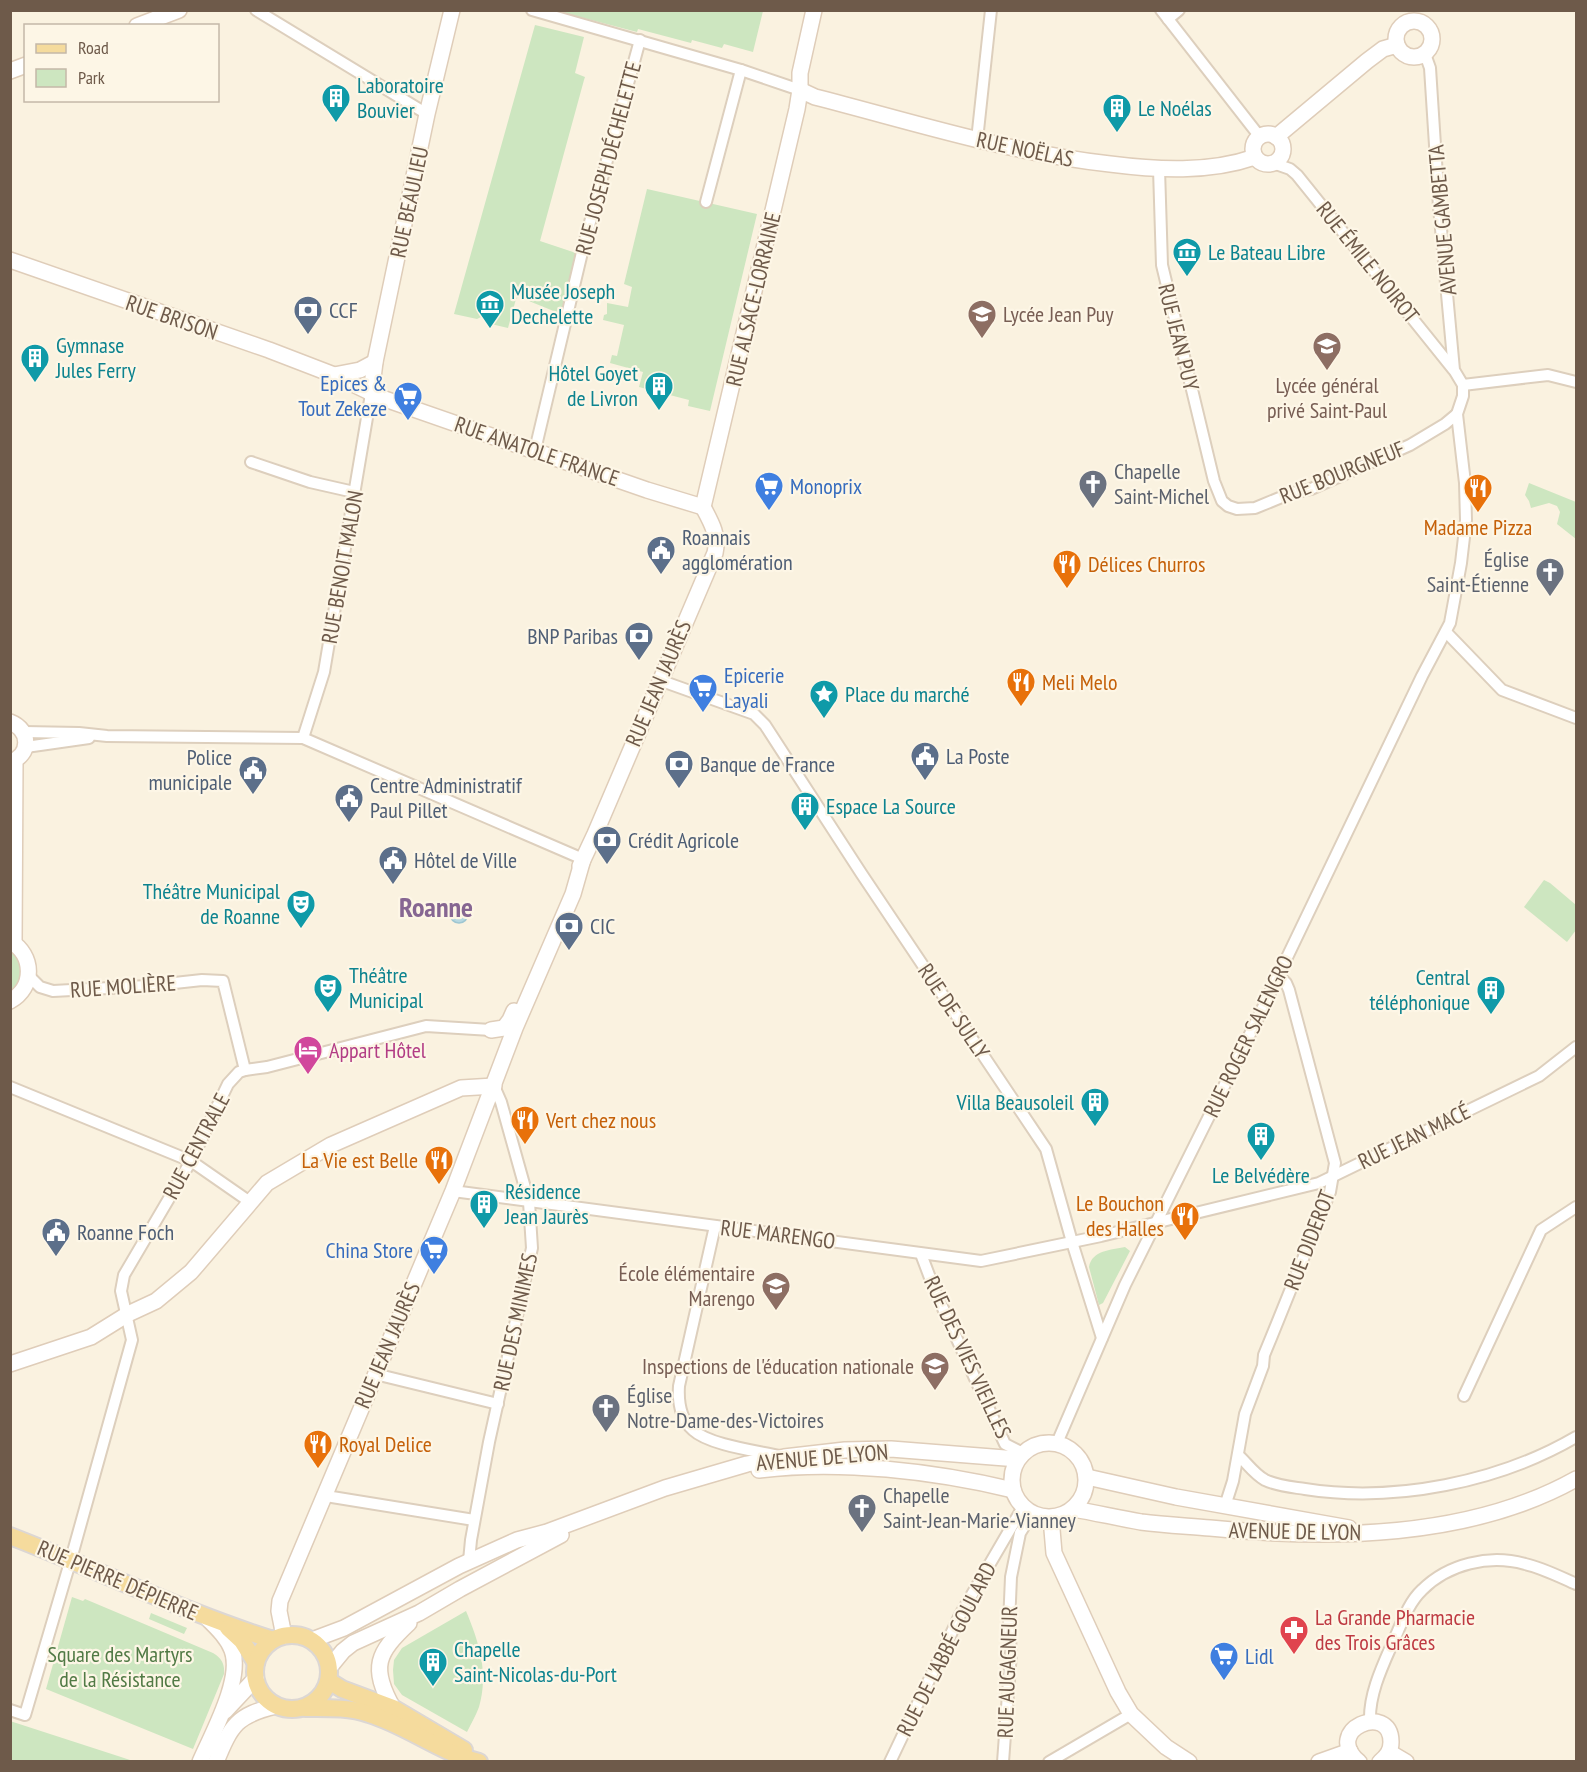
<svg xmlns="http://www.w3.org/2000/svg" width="1587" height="1772" viewBox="0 0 1587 1772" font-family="'PT Sans Narrow',sans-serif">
<rect width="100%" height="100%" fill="#faf2e0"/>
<g fill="#cde6c0">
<path d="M557,11H763L753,52L724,44L722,48L692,40L691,43L638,29L637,32Z"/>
<path d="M535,25L584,37L575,73L585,77L584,80L540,241L576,253L561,314L519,297L516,299L508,328L491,324L489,318L481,317L477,319L454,314Z"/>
<path d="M647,189L757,214L710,411L688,406L689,400L639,387L643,372L610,363L612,355L617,356L624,325L603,320L604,315L607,314V303L628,307L632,287L624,284Z"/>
<path d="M1529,483L1576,502V539L1557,524L1560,512L1557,506L1549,503L1531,508L1529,501L1525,495Z"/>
<path d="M1544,880L1550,883L1576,905V930L1567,942L1524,907Z"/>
<path d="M11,949C25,962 24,979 11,993Z"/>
<path d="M1125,1247L1130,1251L1103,1303L1099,1305L1089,1267C1092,1250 1111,1250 1125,1247Z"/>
<path d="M72,1597L83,1601L85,1599L213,1653C222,1658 225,1665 224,1674L193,1749L46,1689Z"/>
<path d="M466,1611C479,1642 489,1673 479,1707C476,1715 471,1724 467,1732L402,1695L394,1684L393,1670L394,1660L402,1648Z"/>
<path d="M151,1613L187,1628L184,1634L149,1619Z"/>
<path d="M10,1721L121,1757L133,1761H11Z"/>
</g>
<circle fill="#b7d8e1" stroke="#9ec6d2" stroke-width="1.5" cx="459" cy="914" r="9"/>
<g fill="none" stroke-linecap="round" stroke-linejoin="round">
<g stroke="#ddcfbd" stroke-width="14">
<g id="street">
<path d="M256,10L427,114"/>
<path d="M532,10L741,70L800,90"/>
<path d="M1161,10L1260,137"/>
<path d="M1168,19L1179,10"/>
<path d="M1425,54L1430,68L1439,207L1454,370L1463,385"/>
<path d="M977,140L991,10"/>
<path d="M1273,163L1290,169L1297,175L1453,369"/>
<path d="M1159,169L1162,265L1214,481L1222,501L1228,506L1237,509L1255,508L1289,494L1311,489L1410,445L1445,424L1457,414"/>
<path d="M706,202L741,70"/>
<path d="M1463,385L1548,375L1576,382"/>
<path d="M535,450L584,244L640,40"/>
<path d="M251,462L310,482L354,492"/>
<path d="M1446,632L1502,690L1576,718"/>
<path d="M659,680L754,714L765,725L861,873L1046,1149L1072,1242L1102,1338"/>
<path d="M24,732L79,733L107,736L303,738L583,859"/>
<path d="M303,738L324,672L371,394"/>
<path d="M26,747L89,738"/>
<path d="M29,976L40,987L53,991L147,986L202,980L223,981L245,1070"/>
<path d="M10,1087L191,1161L250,1202"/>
<path d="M453,1191L981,1261L1101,1236L1319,1183L1539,1076L1576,1047"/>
<path d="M715,1226L679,1386C678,1402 680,1419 693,1430C709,1445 757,1451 779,1456"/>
<path d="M921,1254L935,1291L1005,1444L1023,1453"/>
<path d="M375,1374L498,1404"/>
<path d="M1464,1396L1541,1230L1576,1207"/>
<path d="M1057,1443L1125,1285L1256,1022L1422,676L1450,623L1461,563L1466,520L1465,483L1457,414L1463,396V385"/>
<path d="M1238,1455C1247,1463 1254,1474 1265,1480C1277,1486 1292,1487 1305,1489C1395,1503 1499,1482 1576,1437"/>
<path d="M324,1494L332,1497L474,1520"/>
<path d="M1225,1506L1233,1481L1245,1414L1263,1366L1264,1355L1271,1338L1330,1192L1335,1163L1289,990L1286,983L1278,975"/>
<path d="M469,1561L471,1540L489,1442L532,1248L529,1202L501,1102L494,1086"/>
<path d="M10,1710L25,1715L71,1559L132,1340L121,1291L124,1275L191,1161L228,1084L239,1072L245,1070L267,1067L426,1026L491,1030"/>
<path d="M1370,1721C1369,1694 1382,1667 1393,1642C1401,1625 1408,1603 1422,1590C1448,1564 1489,1554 1525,1564C1543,1568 1560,1577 1576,1584"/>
<path d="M890,1762L960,1615L1023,1507"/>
<path d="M1003,1762L1011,1653L1009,1624L1011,1577L1020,1533L1032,1514"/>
<path d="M1049,1762L1131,1714"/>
</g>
</g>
<g stroke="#dfcdb9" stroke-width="18">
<g id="secondary">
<circle cx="1414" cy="39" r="18"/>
<path d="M137,26L179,10"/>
<path d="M10,71L26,65"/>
<path d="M800,90L815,97C913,122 1009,153 1110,164C1157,170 1209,173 1255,157"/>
<circle cx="1268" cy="149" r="15"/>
<path d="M1276,137L1367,61L1383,49L1397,45"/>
<path d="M10,260L269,350L334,375L382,398L647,490L703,507"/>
<path d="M334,375L360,370L375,362"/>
<path d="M371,394L375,362L427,114L452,10"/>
<path d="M703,507L797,109L800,90V73L814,10"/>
<path d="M10,722C31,730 31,755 10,762"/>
<path d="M580,866L595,834L715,553C719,535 711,522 703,507"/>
<path d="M10,941C34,955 35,987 10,1001"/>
<path d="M14,943L15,761"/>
<path d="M491,1030L504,1028L510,1020L514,1011"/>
<path d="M10,1364L91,1337L128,1314L156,1301L191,1272L267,1183L331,1145L461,1088L494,1086"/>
<circle cx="1049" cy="1480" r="37"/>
<path d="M759,1470C839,1460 935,1471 1013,1490"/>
<path d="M1087,1477L1176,1497L1349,1528"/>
<path d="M1074,1509C1096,1513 1119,1518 1141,1522C1164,1525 1187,1526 1210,1528C1329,1540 1469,1539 1576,1479"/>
<path d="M1051,1518L1054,1553L1118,1692L1131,1714L1166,1747L1189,1762"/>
<path d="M284,1636L279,1611L280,1601L453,1191L515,1028L573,894L583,859"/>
<path d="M312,1640L344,1628L459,1566L517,1540L547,1532L665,1488L747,1464L784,1457L845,1450L891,1449L1018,1459"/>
<path d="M329,1668L343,1651L353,1643L419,1613L460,1589L561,1535"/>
<path d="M393,1708C370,1667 377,1653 409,1623"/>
<path d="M225,1711L256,1678"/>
<path d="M1389,1752L1406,1762"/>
<path d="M200,1762C212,1734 243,1679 232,1650C227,1637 216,1627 206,1617"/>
<path d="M216,1762C231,1725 237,1715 276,1706"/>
<path d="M1319,1762L1350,1751"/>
<path d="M1359,1762C1321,1730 1391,1701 1391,1742C1391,1751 1387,1756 1380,1762"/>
</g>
</g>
<g stroke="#dcd7d4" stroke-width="20">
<g id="primary">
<path d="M10,1536C98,1570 184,1612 273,1640"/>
<path d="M228,1628L242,1641L256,1663"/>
<circle cx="292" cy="1672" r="37"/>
<path d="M329,1681L342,1689L393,1708L464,1750"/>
<path d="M305,1708C326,1708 349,1707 369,1714C408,1726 439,1752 479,1762"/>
</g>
</g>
<use href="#street" stroke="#fff" stroke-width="10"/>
<use href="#secondary" stroke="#fff" stroke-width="15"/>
<use href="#primary" stroke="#f5db9d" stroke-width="16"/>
</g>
<defs>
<g id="building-pin" transform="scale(1.5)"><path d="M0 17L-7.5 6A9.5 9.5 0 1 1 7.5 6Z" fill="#0f9aa8" stroke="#fdf6e6"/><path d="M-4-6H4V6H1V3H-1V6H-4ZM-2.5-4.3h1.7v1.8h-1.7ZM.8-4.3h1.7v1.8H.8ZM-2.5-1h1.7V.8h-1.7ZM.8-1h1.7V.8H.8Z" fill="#fff"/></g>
<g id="museum-pin" transform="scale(1.5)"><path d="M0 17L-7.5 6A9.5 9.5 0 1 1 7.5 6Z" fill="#0f9aa8" stroke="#fdf6e6"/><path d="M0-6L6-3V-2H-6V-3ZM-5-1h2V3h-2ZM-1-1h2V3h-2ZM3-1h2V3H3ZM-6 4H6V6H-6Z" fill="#fff"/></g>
<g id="bank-pin" transform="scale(1.5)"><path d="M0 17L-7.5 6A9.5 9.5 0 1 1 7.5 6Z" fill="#5c6f8a" stroke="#fdf6e6"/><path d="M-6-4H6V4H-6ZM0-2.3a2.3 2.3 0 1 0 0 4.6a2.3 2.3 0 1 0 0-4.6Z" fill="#fff"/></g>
<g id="school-pin" transform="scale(1.5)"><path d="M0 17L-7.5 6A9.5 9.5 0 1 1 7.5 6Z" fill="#8d6e63" stroke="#fdf6e6"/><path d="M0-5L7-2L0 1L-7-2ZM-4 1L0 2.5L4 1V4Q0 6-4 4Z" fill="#fff"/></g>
<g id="supermarket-pin" transform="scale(1.5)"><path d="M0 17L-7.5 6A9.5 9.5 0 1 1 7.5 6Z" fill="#3f7fe0" stroke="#fdf6e6"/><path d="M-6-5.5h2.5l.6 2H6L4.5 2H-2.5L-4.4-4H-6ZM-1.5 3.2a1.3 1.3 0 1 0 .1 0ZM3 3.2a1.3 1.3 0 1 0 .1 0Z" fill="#fff"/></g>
<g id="church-pin" transform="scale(1.5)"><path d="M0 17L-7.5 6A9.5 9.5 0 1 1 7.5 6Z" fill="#6b7280" stroke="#fdf6e6"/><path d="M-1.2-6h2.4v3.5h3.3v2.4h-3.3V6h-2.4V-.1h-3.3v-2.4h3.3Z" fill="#fff"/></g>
<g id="restaurant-pin" transform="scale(1.5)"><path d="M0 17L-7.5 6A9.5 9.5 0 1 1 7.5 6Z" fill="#e8710a" stroke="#fdf6e6"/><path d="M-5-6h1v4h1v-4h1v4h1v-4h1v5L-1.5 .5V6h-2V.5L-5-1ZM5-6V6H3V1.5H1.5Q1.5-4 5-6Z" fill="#fff"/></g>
<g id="civic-pin" transform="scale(1.5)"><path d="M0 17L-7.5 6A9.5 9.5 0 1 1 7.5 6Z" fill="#5c6f8a" stroke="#fdf6e6"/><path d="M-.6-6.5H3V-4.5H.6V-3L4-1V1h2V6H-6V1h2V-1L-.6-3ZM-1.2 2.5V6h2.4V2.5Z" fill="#fff"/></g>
<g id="sight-pin" transform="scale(1.5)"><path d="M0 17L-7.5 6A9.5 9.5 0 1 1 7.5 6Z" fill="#0f9aa8" stroke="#fdf6e6"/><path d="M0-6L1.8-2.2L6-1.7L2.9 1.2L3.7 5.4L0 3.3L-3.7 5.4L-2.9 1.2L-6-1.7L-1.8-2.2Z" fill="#fff"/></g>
<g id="theatre-pin" transform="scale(1.5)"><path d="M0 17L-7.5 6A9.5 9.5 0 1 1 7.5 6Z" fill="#0f9aa8" stroke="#fdf6e6"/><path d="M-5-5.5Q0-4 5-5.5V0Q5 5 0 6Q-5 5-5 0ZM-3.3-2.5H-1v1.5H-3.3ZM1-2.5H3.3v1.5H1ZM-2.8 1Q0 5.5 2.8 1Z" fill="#fff"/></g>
<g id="hotel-pin" transform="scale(1.5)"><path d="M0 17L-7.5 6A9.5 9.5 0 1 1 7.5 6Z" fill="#d1479c" stroke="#fdf6e6"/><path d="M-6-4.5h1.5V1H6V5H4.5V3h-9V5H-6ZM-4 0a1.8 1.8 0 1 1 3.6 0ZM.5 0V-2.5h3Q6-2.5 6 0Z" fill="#fff"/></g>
<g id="pharmacy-pin" transform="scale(1.5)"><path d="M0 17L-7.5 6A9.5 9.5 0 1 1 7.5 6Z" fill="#e0444e" stroke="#fdf6e6"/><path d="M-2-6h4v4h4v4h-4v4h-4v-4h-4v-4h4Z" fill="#fff"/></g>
</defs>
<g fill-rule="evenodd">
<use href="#building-pin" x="336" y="98"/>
<use href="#building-pin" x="1117" y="108"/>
<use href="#museum-pin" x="1187" y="252"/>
<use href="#museum-pin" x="490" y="304"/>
<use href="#bank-pin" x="308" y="310"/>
<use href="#school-pin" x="982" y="314"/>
<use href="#school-pin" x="1327" y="346"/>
<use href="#building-pin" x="35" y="358"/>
<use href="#building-pin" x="659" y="386"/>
<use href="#supermarket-pin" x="408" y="396"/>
<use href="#church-pin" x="1093" y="484"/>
<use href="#supermarket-pin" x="769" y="486"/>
<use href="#restaurant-pin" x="1478" y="488"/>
<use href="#civic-pin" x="661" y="550"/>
<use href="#restaurant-pin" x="1067" y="564"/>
<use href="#church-pin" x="1550" y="572"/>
<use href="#bank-pin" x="639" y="636"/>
<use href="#restaurant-pin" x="1021" y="682"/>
<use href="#supermarket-pin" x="703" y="688"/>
<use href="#sight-pin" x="824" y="694"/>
<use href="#civic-pin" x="925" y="756"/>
<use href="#bank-pin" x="679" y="764"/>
<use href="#civic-pin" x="253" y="770"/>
<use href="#civic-pin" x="349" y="798"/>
<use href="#building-pin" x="805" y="806"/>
<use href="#bank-pin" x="607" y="840"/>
<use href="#civic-pin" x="393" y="860"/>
<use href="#theatre-pin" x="301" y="904"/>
<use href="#bank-pin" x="569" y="926"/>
<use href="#theatre-pin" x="328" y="988"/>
<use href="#building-pin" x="1491" y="990"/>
<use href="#hotel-pin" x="308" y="1050"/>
<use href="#building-pin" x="1095" y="1102"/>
<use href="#restaurant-pin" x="525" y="1120"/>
<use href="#building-pin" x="1261" y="1136"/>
<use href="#restaurant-pin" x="439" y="1160"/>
<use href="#building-pin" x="484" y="1204"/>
<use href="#restaurant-pin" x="1185" y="1216"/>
<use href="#civic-pin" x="56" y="1232"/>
<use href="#supermarket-pin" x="434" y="1250"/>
<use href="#school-pin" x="776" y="1286"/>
<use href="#school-pin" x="935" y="1366"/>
<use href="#church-pin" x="606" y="1408"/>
<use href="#restaurant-pin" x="318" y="1444"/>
<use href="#church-pin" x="862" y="1508"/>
<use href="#pharmacy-pin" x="1294" y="1630"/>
<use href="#supermarket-pin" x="1224" y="1656"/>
<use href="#building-pin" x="433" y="1662"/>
</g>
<g text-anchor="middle" stroke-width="4.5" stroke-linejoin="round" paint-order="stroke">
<g font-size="22" fill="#0d838f" stroke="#fdf6e6" text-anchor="start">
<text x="357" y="93">Laboratoire<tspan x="357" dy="25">Bouvier</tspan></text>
<text x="1138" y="116">Le Noélas</text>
<text x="1208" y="260">Le Bateau Libre</text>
<text x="511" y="299">Musée Joseph<tspan x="511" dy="25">Dechelette</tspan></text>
<text x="56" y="353">Gymnase<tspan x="56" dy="25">Jules Ferry</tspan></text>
<text x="638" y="381" text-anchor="end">Hôtel Goyet<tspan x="638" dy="25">de Livron</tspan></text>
<text x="845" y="702">Place du marché</text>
<text x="826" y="814">Espace La Source</text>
<text x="280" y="899" text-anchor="end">Théâtre Municipal<tspan x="280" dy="25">de Roanne</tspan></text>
<text x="349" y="983">Théâtre<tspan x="349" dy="25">Municipal</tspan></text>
<text x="1470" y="985" text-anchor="end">Central<tspan x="1470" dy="25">téléphonique</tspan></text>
<text x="1074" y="1110" text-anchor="end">Villa Beausoleil</text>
<text x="1261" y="1183" text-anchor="middle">Le Belvédère</text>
<text x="505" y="1199">Résidence<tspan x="505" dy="25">Jean Jaurès</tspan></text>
<text x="454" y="1657">Chapelle<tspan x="454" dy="25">Saint-Nicolas-du-Port</tspan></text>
</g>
<g font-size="22" fill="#6e5a4a" stroke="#fdf6e6">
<text transform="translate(1025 149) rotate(12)" y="8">RUE NOËLAS</text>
<text transform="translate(608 158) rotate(-75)" y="8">RUE JOSEPH DÉCHELETTE</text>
<text transform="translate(409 202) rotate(-78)" y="8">RUE BEAULIEU</text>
<text transform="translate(1442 220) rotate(-95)" y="8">AVENUE GAMBETTA</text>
<text transform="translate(1368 262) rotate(51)" y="8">RUE ÉMILE NOIROT</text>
<text transform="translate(753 299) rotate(-77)" y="8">RUE ALSACE-LORRAINE</text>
<text transform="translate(172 317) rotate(19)" y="8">RUE BRISON</text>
<text transform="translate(1179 337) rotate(76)" y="8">RUE JEAN PUY</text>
<text transform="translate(537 451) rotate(19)" y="8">RUE ANATOLE FRANCE</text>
<text transform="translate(1342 472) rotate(-22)" y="8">RUE BOURGNEUF</text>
<text transform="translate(342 567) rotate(-80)" y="8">RUE BENOIT MALON</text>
<text transform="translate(658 683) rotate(-67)" y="8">RUE JEAN JAURÈS</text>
<text transform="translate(123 986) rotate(-4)" y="8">RUE MOLIÈRE</text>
<text transform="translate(954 1011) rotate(56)" y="8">RUE DE SULLY</text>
<text transform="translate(1248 1036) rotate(-64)" y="8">RUE ROGER SALENGRO</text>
<text transform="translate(1414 1136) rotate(-26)" y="8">RUE JEAN MACÉ</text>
<text transform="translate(196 1146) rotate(-62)" y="8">RUE CENTRALE</text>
<text transform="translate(778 1234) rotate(7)" y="8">RUE MARENGO</text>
<text transform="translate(1309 1240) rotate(-69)" y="8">RUE DIDEROT</text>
<text transform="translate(515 1322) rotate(-78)" y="8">RUE DES MINIMES</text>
<text transform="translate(387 1345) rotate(-67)" y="8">RUE JEAN JAURÈS</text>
<text transform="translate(968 1357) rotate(65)" y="8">RUE DES VIES VIEILLES</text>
<text transform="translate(822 1457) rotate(-5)" y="8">AVENUE DE LYON</text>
<text transform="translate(1295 1531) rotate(1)" y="8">AVENUE DE LYON</text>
<text transform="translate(118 1580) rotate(23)" y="8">RUE PIERRE DÉPIERRE</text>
<text transform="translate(946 1649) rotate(-63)" y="8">RUE DE L'ABBÉ GOULARD</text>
<text transform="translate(1007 1672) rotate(-88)" y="8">RUE AUGAGNEUR</text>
</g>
<g font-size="22" fill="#4e5e75" stroke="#fdf6e6" text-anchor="start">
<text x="329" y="318">CCF</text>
<text x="682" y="545">Roannais<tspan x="682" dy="25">agglomération</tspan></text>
<text x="618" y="644" text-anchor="end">BNP Paribas</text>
<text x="946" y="764">La Poste</text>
<text x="232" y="765" text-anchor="end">Police<tspan x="232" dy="25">municipale</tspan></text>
<text x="700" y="772">Banque de France</text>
<text x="370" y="793">Centre Administratif<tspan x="370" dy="25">Paul Pillet</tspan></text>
<text x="628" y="848">Crédit Agricole</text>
<text x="414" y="868">Hôtel de Ville</text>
<text x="590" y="934">CIC</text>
<text x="77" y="1240">Roanne Foch</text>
</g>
<g font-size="22" fill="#785e54" stroke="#fdf6e6" text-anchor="end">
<text x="1003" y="322" text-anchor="start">Lycée Jean Puy</text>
<text x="1327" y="393" text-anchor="middle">Lycée général<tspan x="1327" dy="25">privé Saint-Paul</tspan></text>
<text x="755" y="1281">École élémentaire<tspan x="755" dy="25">Marengo</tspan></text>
<text x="914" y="1374">Inspections de l'éducation nationale</text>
</g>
<g font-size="22" fill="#366cbe" stroke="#fdf6e6" text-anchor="start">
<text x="387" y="391" text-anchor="end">Epices &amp;<tspan x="387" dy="25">Tout Zekeze</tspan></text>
<text x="790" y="494">Monoprix</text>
<text x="724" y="683">Epicerie<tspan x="724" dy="25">Layali</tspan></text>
<text x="413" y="1258" text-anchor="end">China Store</text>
<text x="1245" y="1664">Lidl</text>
</g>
<g font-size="22" fill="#5b616d" stroke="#fdf6e6" text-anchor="start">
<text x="1114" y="479">Chapelle<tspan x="1114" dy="25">Saint-Michel</tspan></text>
<text x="1529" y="567" text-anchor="end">Église<tspan x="1529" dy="25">Saint-Étienne</tspan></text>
<text x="627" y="1403">Église<tspan x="627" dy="25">Notre-Dame-des-Victoires</tspan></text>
<text x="883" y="1503">Chapelle<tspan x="883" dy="25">Saint-Jean-Marie-Vianney</tspan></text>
</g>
<g font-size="22" fill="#c56008" stroke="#fdf6e6" text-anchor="start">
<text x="1478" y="535" text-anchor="middle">Madame Pizza</text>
<text x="1088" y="572">Délices Churros</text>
<text x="1042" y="690">Meli Melo</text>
<text x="546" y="1128">Vert chez nous</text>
<text x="418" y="1168" text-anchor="end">La Vie est Belle</text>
<text x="1164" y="1211" text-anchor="end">Le Bouchon<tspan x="1164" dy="25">des Halles</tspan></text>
<text x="339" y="1452">Royal Delice</text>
</g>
<g font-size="22" fill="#b23c85" stroke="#fdf6e6" text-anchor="start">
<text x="329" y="1058">Appart Hôtel</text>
</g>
<g font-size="22" fill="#be3a42" stroke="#fdf6e6" text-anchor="start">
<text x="1315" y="1625">La Grande Pharmacie<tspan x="1315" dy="25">des Trois Grâces</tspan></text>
</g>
<g font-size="22" fill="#517a45" stroke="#fdf6e6">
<text x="120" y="1662">Square des Martyrs<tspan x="120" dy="25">de la Résistance</tspan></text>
</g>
<g font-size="28" font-weight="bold" fill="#866692" stroke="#fdf6e6">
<text x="436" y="917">Roanne</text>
</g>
</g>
<rect width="1587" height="1772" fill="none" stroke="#6e5a4a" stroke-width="24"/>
<rect x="24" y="24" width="195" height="78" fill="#fdf6e6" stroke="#c4b8a8" stroke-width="1.5"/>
<rect x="36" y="44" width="30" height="9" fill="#f5db9d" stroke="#c4b8a8" stroke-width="1.5"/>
<text x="78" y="54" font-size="18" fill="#6e5a4a">Road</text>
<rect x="36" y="69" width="30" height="18" fill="#cde6c0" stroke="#c4b8a8" stroke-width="1.5"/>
<text x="78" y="84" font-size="18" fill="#6e5a4a">Park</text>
</svg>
